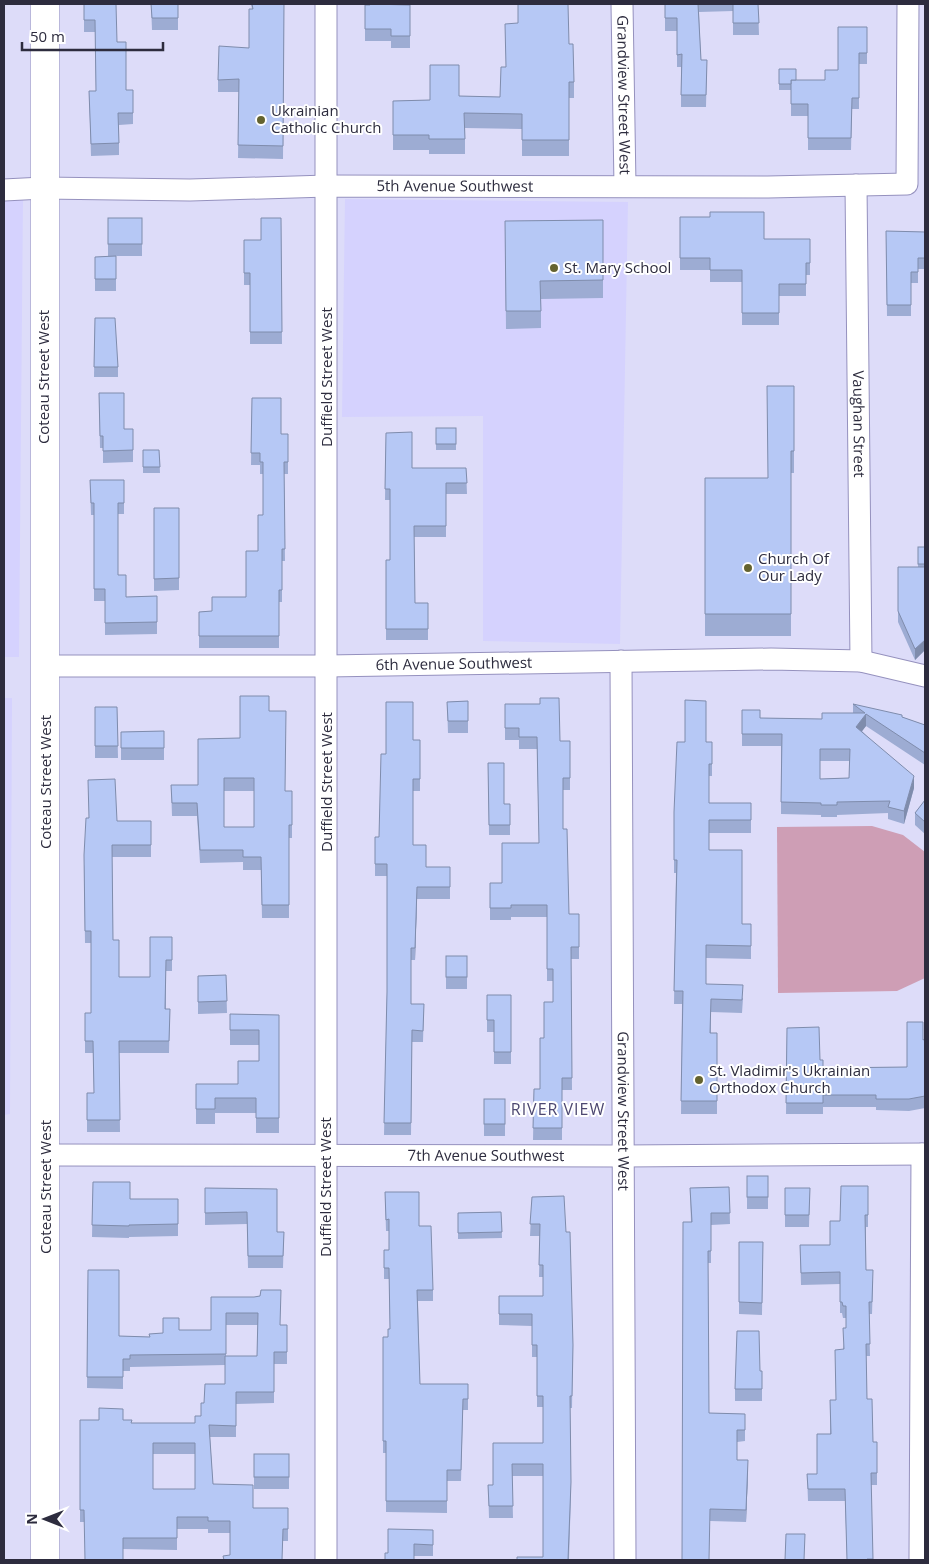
<svg xmlns="http://www.w3.org/2000/svg" width="929" height="1564" viewBox="0 0 929 1564" font-family="'Open Sans',sans-serif">
<rect width="100%" height="100%" fill="#dddcf9"/>
<g fill="#d5d2fe">
<path d="M23,197L19,657H4V198Z"/>
<path d="M345,199L628,202L620,644L483,641V416L342,417Z"/>
<path d="M4,698H12L10,1114L4,1115Z"/>
</g>
<path fill="#ce9eb5" d="M872,826L903,835L925,852V978L897,991L778,993L777,827Z"/>
<g fill="none" stroke-linecap="round" stroke-linejoin="round">
<g stroke="#9591be" stroke-width="23">
<g id="street">
<path id="s1" d="M622,4L625,186"/>
<path id="s2" d="M856,185L861,661"/>
<path id="s3" d="M4,190L43,188L190,190L327,186L768,187L907,184L908,4"/>
<path id="s4" d="M621,661L625,1560"/>
<path id="s5" d="M46,666H327L771,659L861,661L925,676"/>
<path id="s6" d="M46,1155L623,1156L925,1154"/>
<path d="M326,1560V4"/>
<path d="M920,1560L922,1154"/>
</g>
</g>
<g stroke="#9591be" stroke-width="29">
<path id="secondary" d="M45,4V1560"/>
</g>
<use href="#street" stroke="#fff" stroke-width="21"/>
<use href="#secondary" stroke="#fff" stroke-width="28"/>
</g>
<g fill="#9dacd3" fill-rule="evenodd">
<path d="M84,4L117,42L126,90H133V124L119,125V155L91,156L89,91H96L95,32H84Z"/>
<path d="M151,4H178V30H152Z"/>
<path d="M251,4H284L283,159L238,158L239,92H218V80L249,48L252,9Z"/>
<path d="M665,4H758L759,35H733V11L699,12L701,60H707L706,107H681V67H677V31H665Z"/>
<path d="M365,5H410V48H391V41H365Z"/>
<path d="M867,27V64H859V109H852L851,150H808V116H791V90H779V69L796,80H825L838,70Z"/>
<path d="M569,44L574,82V98H569V156H522V129L465,128V154H429V150H393V101L430,100L459,96L500,97L506,67Z"/>
<path d="M680,217L764,239H810V275H806V296H779V325H742V282H710V270H680Z"/>
<rect x="108" y="218" width="34" height="38"/>
<path d="M281,218L282,344H250V285H244V240H261Z"/>
<path d="M603,220V298L541,299V328L506,329L505,221Z"/>
<path d="M886,231L925,232V269H918V283H911V316H887Z"/>
<path d="M116,256V291H95V257Z"/>
<path d="M95,318L118,367V377H94Z"/>
<path d="M794,386V473H791V636H705V478H768Z"/>
<path d="M99,393L124,429H133V462L103,463V448H100Z"/>
<path d="M252,398L281,434H288V474H284L285,561H282V602H279V648H199V612L212,611L246,597L258,551L263,515V474H260V465H251Z"/>
<rect x="436" y="428" width="20" height="22"/>
<path d="M386,433L412,468H466L467,494H446V537H414L415,603H428V640H386V560H390V500H385Z"/>
<path d="M143,450H159L160,473H143Z"/>
<path d="M90,480H124V514H118V575L126,597L157,596V634L105,635V601H94V515H91Z"/>
<path d="M154,508H179V590L154,591Z"/>
<path d="M925,547V650L915,660L898,622V567H918V564Z"/>
<path d="M468,701V733H448L447,702Z"/>
<path d="M505,704L560,741H570V790H563V829L569,914H579V959H571L572,1090H562V1140H533L534,1089H540L544,1038L553,1002V981H547V917H511V920H490V883H502L539,843L537,749H519V740H505Z"/>
<path d="M853,704L902,717L925,725V765L866,726L862,731L914,788L904,824L888,819V813L837,815V817H821V815L781,814V746H742V710L760,718L822,719L853,713ZM820,761H850L849,778L820,779Z"/>
<path d="M95,707H117L118,758H95Z"/>
<path d="M269,711L285,791H292V838H289V918H262L261,870H243V862L200,863L197,816H172L171,785H198L240,738ZM224,791H254V827H224Z"/>
<path d="M164,731V760H121V732Z"/>
<path d="M413,740H420V791H413V845L426,867H450V899H417L415,960H411V1004H424L423,1042H412L411,1135H384L387,993V876H375V837H379L386,754Z"/>
<path d="M685,742H712V776H709V803H751V833H709V850L742,924H751V959L706,958V984L743,998L742,1013L711,1012V1033H717V1114H681L682,1004H674L676,873H674V812Z"/>
<path d="M488,763L504,804H510V835H489Z"/>
<path d="M925,800V834L915,825V813Z"/>
<path d="M117,821H151V857H112L113,940L119,977H150L172,937V971H166V1009H170L169,1053H119L120,1132H87V1093H94L93,1053H85V1013H91V943H85L84,866Z"/>
<rect x="446" y="956" width="21" height="33"/>
<path d="M226,975L227,1013L198,1014V976Z"/>
<path d="M487,995H511V1064H494V1032H487Z"/>
<path d="M230,1014L279,1015V1133H256V1113H215V1124H196V1084H238L259,1061V1045H230Z"/>
<path d="M787,1028L820,1060L823,1068L907,1067L923,1040L925,1039V1108L909,1111L876,1110V1107H823V1114H786Z"/>
<rect x="484" y="1099" width="21" height="37"/>
<rect x="747" y="1176" width="21" height="33"/>
<path d="M93,1182L130,1199H178V1236L129,1237V1238L92,1237Z"/>
<path d="M868,1186V1227H866V1270L873,1282L872,1314H869L870,1356H866L867,1399L873,1442H877V1485H871L873,1560H847L845,1501H808L807,1474H817L830,1434V1400H836L846,1328V1318H843L842,1313H840V1284L801,1285L800,1245H830L840,1221Z"/>
<path d="M729,1187L730,1224L711,1225V1263H708L709,1413L745,1414V1441L737,1442V1460L748,1472L746,1522L710,1521L691,1222L690,1188Z"/>
<path d="M205,1188L277,1189V1232H284L283,1268H248L247,1224L205,1225Z"/>
<path d="M785,1188H810L809,1227H785Z"/>
<path d="M385,1192L419,1226L433,1290V1301H418L420,1384H468V1410H463L461,1481H447V1513L386,1512V1453H383V1337H388L390,1329L389,1279H384V1250H389V1231H386Z"/>
<path d="M532,1197L566,1232L573,1345L572,1408H570L571,1494L569,1560H517L543,1557V1476H512L513,1518H489L488,1485H493V1443H543V1407H537V1357H532V1326L499,1325V1296H543V1277H539L540,1236H530Z"/>
<path d="M501,1212L502,1238L458,1239V1213Z"/>
<path d="M739,1242H763L762,1315L739,1314Z"/>
<path d="M88,1270L119,1336L150,1337L179,1330H211V1297H254L280,1325H287V1364H274V1403L236,1404V1437H210L213,1484L253,1508H288V1541H283L230,1555V1533H208V1529H177V1550L123,1549L84,1522H80V1420H123L131,1423H195L201,1416L204,1403L225,1384V1365L130,1367V1371H123V1389L87,1388ZM226,1325H258L257,1356H226ZM153,1454H195V1489H153Z"/>
<path d="M762,1371V1401H735V1389Z"/>
<rect x="254" y="1454" width="35" height="35"/>
<path d="M433,1530V1556H414L388,1553Z"/>
</g>
<g fill="#7f8cac">
<path d="M925,640V650L915,660V649Z"/>
<path d="M866,714V726L856,739V727Z"/>
<path d="M914,776V788L904,824V811Z"/>
<path d="M417,887V899L415,960V948Z"/>
<path d="M748,1460V1472L746,1522V1510Z"/>
</g>
<g fill="#b6c8f5" stroke="#7f8cac" fill-rule="evenodd">
<path d="M84,4H116L117,42H126V90H133V113H118L119,143L91,144L89,91H96L95,20H84Z"/>
<path d="M151,4H178V18H152Z"/>
<path d="M252,4H284L283,146L238,145L239,79L218,80L219,46L249,48V9H253Z"/>
<path d="M370,4L410,5V36H391V29H365V5H370Z"/>
<path d="M518,4H568L569,44H573L574,82H569V140H522V114L464,113L465,139H429V135H393V101L430,100V65H459V96L500,97L501,67H506L505,24L518,23Z"/>
<path d="M665,4H698L701,60H707L706,95H681L682,54L677,55V18H665Z"/>
<path d="M733,4H758L759,23H733Z"/>
<path d="M838,27H867V53H859V98H852L851,138H808V104H791V80H825V70H838Z"/>
<path d="M779,69H796V80H791V84H779Z"/>
<path d="M710,212H764V239H810V263H806V284H779V313H742V270H710V258H680V217H710Z"/>
<rect x="108" y="218" width="34" height="26"/>
<path d="M261,218H281L282,332H250V273H244V240H261Z"/>
<path d="M603,220V280L540,281L541,311H506L505,221Z"/>
<path d="M886,231L925,232V258H918V272H911V305H887Z"/>
<path d="M116,256V279H95V257Z"/>
<path d="M95,318H115L118,367H94Z"/>
<path d="M767,386H794V451H791V614H705V478H768Z"/>
<path d="M99,393H124V429H133V450L103,451V436H100Z"/>
<path d="M252,398H281V434H288V462H284L285,549H282V590H279V636H199V612L212,611V597H246V551H258V515H263V462H260V453H251Z"/>
<rect x="436" y="428" width="20" height="16"/>
<path d="M412,432V468H466L467,483H446V526H414L415,603H428V629H386V560H390V489H385L386,433Z"/>
<path d="M143,450H159L160,467H143Z"/>
<path d="M90,480H124V503H118V575H126V597L157,596V622L105,623V589H94V503H91Z"/>
<path d="M154,508H179V578L154,579Z"/>
<rect x="918" y="547" width="7" height="17"/>
<path d="M898,567H925V640L915,649L898,611Z"/>
<path d="M240,696H269V711H286L285,791H292V825H289V905H262L261,857H243V850H200L197,803H172L171,785H198V739L240,738ZM224,778H254V827H224Z"/>
<path d="M540,698H559L560,741H570V778H563V829H567L569,914H579V947H571L572,1078H562V1128H533L534,1089H540V1038H544V1002H553V969H547V905H511V908H490V883H502V843H539L537,737H519V728H505V704H540Z"/>
<path d="M685,700L706,701V742H712V764H709V803H751V820H709V850H742V924H751V946L706,945V984L743,985L742,1000L711,999L710,1033H717V1101H681L683,991H674L677,860H674V812L677,742H685Z"/>
<path d="M468,701V721H448L447,702Z"/>
<path d="M386,702H413V740H420V779H413V845H426V867H450V887H417L415,948H411V1004H424L423,1031L412,1030L411,1123H384L387,992V864H375V837H379L381,754H386Z"/>
<path d="M853,704L902,715V717L925,725V753L866,714L856,727L914,776L904,811L888,807L890,801L837,802V805H821V803L781,802L782,734H742V710H760V718L822,719V713H865ZM820,749H850L849,778L820,779Z"/>
<path d="M95,707H117L118,746H95Z"/>
<path d="M164,731V748H121V732Z"/>
<path d="M488,763H504V804H510V825H489Z"/>
<path d="M115,779L117,821H151V845H112L113,940H119V977H150V937H172V960H166L165,1009H170L169,1041H119L120,1120H87V1093H94L93,1041H85V1013H91V931H85L84,855L86,818H89L88,780Z"/>
<path d="M925,800V822L915,813Z"/>
<rect x="446" y="956" width="21" height="21"/>
<path d="M226,975L227,1001L198,1002V976Z"/>
<path d="M487,995H511V1052H494V1020H487Z"/>
<path d="M230,1014L279,1015V1118H256V1098H215V1109H196V1084H238V1061H259V1030H230Z"/>
<path d="M907,1022H923V1040L925,1039V1096L909,1099H876V1095H823V1103H786L787,1028L819,1027L820,1060H823V1068L907,1067Z"/>
<rect x="484" y="1099" width="21" height="25"/>
<rect x="747" y="1176" width="21" height="21"/>
<path d="M93,1182H130V1199H178V1224L129,1225V1226L92,1225Z"/>
<path d="M841,1186H868V1215H865L866,1270H873L872,1302H869L870,1344H866L867,1399H872L873,1442H877V1473H871L873,1559H867V1560H847L845,1489H808L807,1474H817V1434H831L830,1400H836L835,1350L844,1349L843,1328H846V1306H843L842,1302H840V1272L801,1273L800,1245H830V1221H840Z"/>
<path d="M729,1187L730,1213H711V1251H708L709,1413L745,1414V1430H737V1460H748L746,1510L710,1509L709,1560H682L683,1222H692L690,1188Z"/>
<path d="M205,1188L277,1189V1232H284L283,1256H248L247,1212L205,1213Z"/>
<path d="M785,1188H810L809,1215H785Z"/>
<path d="M385,1192H419V1226H431L433,1290H417L420,1384H468V1399H463L461,1470H447V1501H386V1441H383V1337H388V1329H390L389,1268H384V1250H389V1219L386,1220Z"/>
<path d="M564,1196L566,1232H570L573,1345L572,1396H570L571,1482L568,1560H517V1557H543V1464H512L513,1506H489L488,1485H493V1443H543V1396H537V1345H532V1314H499V1296H543V1265H539L540,1224H530L532,1197Z"/>
<path d="M501,1212L502,1232L458,1233V1213Z"/>
<path d="M739,1242H763L762,1303L739,1302Z"/>
<path d="M88,1270H119V1336L150,1337L149,1334L163,1333V1318H179V1330H211V1297H254L260,1296L261,1290H281L280,1325H287V1352H274V1392H236V1426L209,1425L213,1484L253,1485V1508H288V1529H283L282,1560H224L223,1556L230,1555V1521H208V1517H177V1538H123V1560H85L84,1510H80V1420H99V1408L123,1409V1420H132L131,1423H195V1416H201V1403H204L205,1384H225V1356H257L258,1313H226V1354L130,1355V1359H123V1377H87ZM153,1443H195V1489H153Z"/>
<path d="M737,1331H759L760,1371H762V1389H735Z"/>
<rect x="254" y="1454" width="35" height="23"/>
<path d="M388,1529L433,1530V1545L414,1544V1560H385V1553H388Z"/>
<path d="M786,1534H805L804,1560H785Z"/>
</g>
<g fill="#646330" stroke="#fff" stroke-width="2">
<circle cx="261" cy="120" r="5"/>
<circle cx="554" cy="268" r="5"/>
<circle cx="748" cy="568" r="5"/>
<circle cx="699" cy="1080" r="5"/>
</g>
<g text-anchor="middle" stroke-width="4" stroke-linejoin="round" paint-order="stroke">
<g font-size="15" fill="#2d2c3e" stroke="#fff">
<text dy="5" stroke="none"><textPath href="#s1" startOffset="91">Grandview Street West</textPath></text>
<text dy="5" stroke="none"><textPath href="#s3" startOffset="451">5th Avenue Southwest</textPath></text>
<text transform="translate(44 377) rotate(-90)" y="5">Coteau Street West</text>
<text transform="translate(327 377) rotate(-90)" y="5">Duffield Street West</text>
<text dy="5" stroke="none"><textPath href="#s2" startOffset="239">Vaughan Street</textPath></text>
<text dy="5" stroke="none"><textPath href="#s5" startOffset="408">6th Avenue Southwest</textPath></text>
<text transform="translate(46 782) rotate(-90)" y="5">Coteau Street West</text>
<text transform="translate(327 782) rotate(-90)" y="5">Duffield Street West</text>
<text dy="5" stroke="none"><textPath href="#s4" startOffset="450">Grandview Street West</textPath></text>
<text dy="5" stroke="none"><textPath href="#s6" startOffset="440">7th Avenue Southwest</textPath></text>
<text transform="translate(46 1187) rotate(-90)" y="5">Coteau Street West</text>
<text transform="translate(326 1187) rotate(-90)" y="5">Duffield Street West</text>
</g>
<g font-size="15" fill="#2d2c3e" stroke="#fff" text-anchor="start">
<text x="271" y="116">Ukrainian<tspan x="271" dy="17">Catholic Church</tspan></text>
<text x="564" y="273">St. Mary School</text>
<text x="758" y="564">Church Of<tspan x="758" dy="17">Our Lady</tspan></text>
<text x="709" y="1076">St. Vladimir's Ukrainian<tspan x="709" dy="17">Orthodox Church</tspan></text>
</g>
<g font-size="16" letter-spacing="1" fill="#4d4871" stroke="#fff">
<text x="558" y="1115">RIVER VIEW</text>
</g>
</g>
<rect width="929" height="1564" fill="none" stroke="#2d2c3e" stroke-width="10"/>
<g transform="translate(45 1519) rotate(270)" stroke="#ffffff" stroke-width="4" paint-order="stroke">
<path d="M0-4L9 19L0 12L-9 19Z" fill="#2d2c3e"/>
<text y="-8" font-size="14" font-weight="bold" text-anchor="middle" fill="#2d2c3e">N</text>
</g>
<path d="M22 42v8h141v-8" fill="none" stroke="#2d2c3e" stroke-width="2.5"/>
<text x="30" y="42" font-size="15" fill="#2d2c3e" stroke="#ffffff" stroke-width="4" paint-order="stroke">50 m</text>
</svg>
